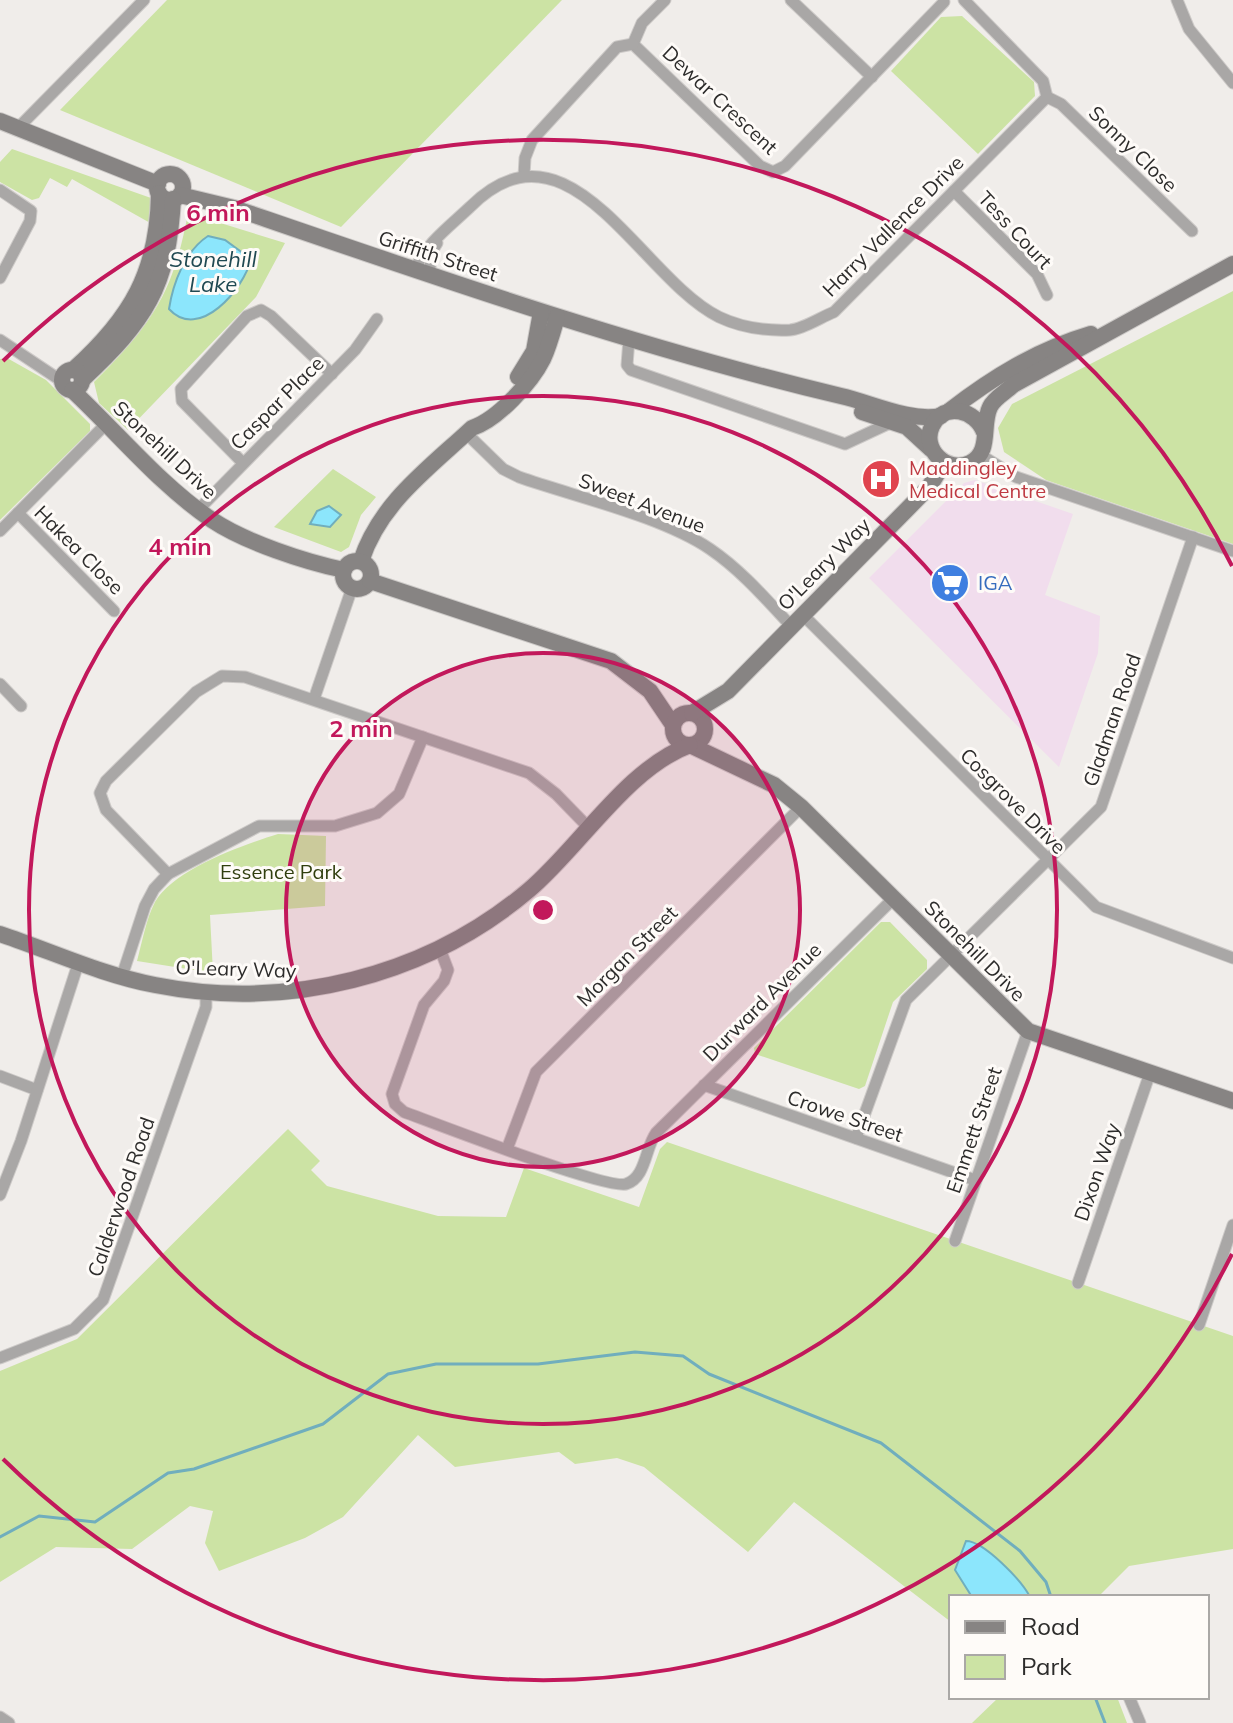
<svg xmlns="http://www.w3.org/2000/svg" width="1233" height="1723" viewBox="0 0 1233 1723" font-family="Mulish,sans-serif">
<rect width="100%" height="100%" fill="#f0edea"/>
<path fill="#f1dded" d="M975,480L1073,514L1045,595L1100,616L1098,653L1059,767L869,578L964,483Z"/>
<g fill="#cce3a4">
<path d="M167,0H562L341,227L60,110Z"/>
<path d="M962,16L1034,82L1035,96L978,154L891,71L941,17Z"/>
<path d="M12,149L151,198L152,224L72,179L67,187L50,178L39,198L32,200L0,182V162Z"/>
<path d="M188,213L285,243L256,297L128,430L99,403L94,382C152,324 173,294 188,213Z"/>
<path d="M1233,291V544L1046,480L1004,452L998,428L1012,404Z"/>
<path d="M7,358L46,380L90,424V431L0,520V359Z"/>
<path d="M333,469L376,497L361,515L349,547L341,552L274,527Z"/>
<path d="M278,834L326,836L325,906L210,915L213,973L137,961C142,943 146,919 155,902C174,869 243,845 278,834Z"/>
<path d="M881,922H890L927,960V969L893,1002L865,1086L859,1089L755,1054L754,1048Z"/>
<path d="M288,1129L320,1161L311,1170L327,1186L438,1216L506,1217L524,1168L639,1207L660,1149L667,1142L1233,1336V1549L1129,1566L1098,1597H951V1622L794,1502L748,1552L644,1467L617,1458L575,1464L559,1452L455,1467L418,1435L343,1517L305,1538L219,1571L205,1543L213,1511L190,1506L132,1549L56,1547L0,1582V1371L77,1339Z"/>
<path d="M999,1697H1117L1127,1723H972Z"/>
</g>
<g fill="#8ce6fc" stroke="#70aebd" stroke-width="2">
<path d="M208,236L225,240L251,259C244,289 199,342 169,309C173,283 185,251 208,236Z"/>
<path d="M329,506L341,515L330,527L310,524L317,511Z"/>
<path d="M966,1541C984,1541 1022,1581 1030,1597H972L955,1570Z"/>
</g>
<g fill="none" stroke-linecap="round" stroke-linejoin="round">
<g stroke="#70aebd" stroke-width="3">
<path d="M0,1537L39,1516L95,1522L168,1473L194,1469L323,1424L388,1374L436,1364H538L635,1352L683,1356L709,1374L881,1443L1020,1551L1046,1582L1051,1597"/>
<path d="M1095,1697L1105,1723"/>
</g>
<g stroke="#cdcac8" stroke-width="13">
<g id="street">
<path d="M791,0L872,77"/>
<path d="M1177,0L1189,29L1233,83"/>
<path d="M633,44L760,166L773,172L785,166L944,2"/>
<path d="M633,44L642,23L665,0"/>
<path d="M1047,97L1061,104L1192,231"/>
<path d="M17,129L144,0"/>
<path d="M524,176L525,158L532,140L617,47L633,44"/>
<path d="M0,190L31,211L30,221L0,278"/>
<path d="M954,191L1037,274L1047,295"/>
<path d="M415,270C425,244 450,226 470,207C569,108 640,278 719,317C740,327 766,331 790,330C804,329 821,317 834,312L1047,97L1043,81L964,0"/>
<path d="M429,275L432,251L437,243"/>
<path d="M629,339L627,365L631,370L845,444L892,422"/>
<path d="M0,340L63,382"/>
<path d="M467,434L503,469L519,477C576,497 661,516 710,549C741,570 766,599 791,626"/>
<path d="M979,454L1016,477L1233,551"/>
<path d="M243,463L182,401L181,389L247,316L261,310L271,316L332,374"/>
<path d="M199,509L355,350L377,319"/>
<path d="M18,513L114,611"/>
<path d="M0,531L107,423"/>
<path d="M803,615L1096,907L1233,958"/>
<path d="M0,684L21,706"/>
<path d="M314,699L352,588"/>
<path d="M168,874L106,810L100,793L106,781L196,692L222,676L245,677L529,773L556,794L589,828"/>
<path d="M440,949L448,970L444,981L424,1005L392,1094L395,1104L404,1112C434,1123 607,1190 626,1184C646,1178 645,1148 656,1133L894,898"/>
<path d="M122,976L145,906L154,889L168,874L259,826H335L377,813L399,794L423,737"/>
<path d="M0,1076L37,1090"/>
<path d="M704,1085L975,1180"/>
<path d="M856,1138L906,1000L1101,807L1193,537"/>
<path d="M507,1149L536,1072L801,807"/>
<path d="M0,1195L21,1141L79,961"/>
<path d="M955,1241L1028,1031"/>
<path d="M1078,1283L1150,1073"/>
<path d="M1199,1325L1233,1225"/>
<path d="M0,1358L74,1329L103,1300L206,1007V991"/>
<path d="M1129,1697L1140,1723"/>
<path d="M0,1717L9,1723"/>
</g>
</g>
<g stroke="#cdcac8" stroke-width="18">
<g id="secondary">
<path d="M0,121L158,184"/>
<circle cx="170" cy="187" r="13"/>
<path d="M180,195L234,208C435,277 635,347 841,396C872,403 909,422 941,416"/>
<path d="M73,370C131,318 158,272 159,193"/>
<circle cx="72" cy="380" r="10"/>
<path d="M518,377L534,351L541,312"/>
<path d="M82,380C146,320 168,288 173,199"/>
<path d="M72,390C118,433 160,485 212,520C245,542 305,562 344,570"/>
<path d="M949,411C993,377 1037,350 1091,334"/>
<path d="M862,412L907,427L931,449"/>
<path d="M984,432C976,410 944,401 932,426C921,449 947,474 970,463C992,452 981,425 990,407C994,398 1006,392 1013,385L1233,264"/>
<path d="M361,561C380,503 428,469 472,428C497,420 531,383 543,359C549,346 553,331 557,317"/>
<circle cx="357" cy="575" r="14"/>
<path d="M370,581L611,661L650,691L673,725"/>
<circle cx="689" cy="729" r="16"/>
<path d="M692,713L728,691L929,487L944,463"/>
<path d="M690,745L774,785L801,807L1028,1031L1233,1101"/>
<path d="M0,934C51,951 102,975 155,985C287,1011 426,977 529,890C579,848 627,768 690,745"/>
</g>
</g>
<use href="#street" stroke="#a9a7a6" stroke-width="11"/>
<use href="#secondary" stroke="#878483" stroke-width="16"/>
</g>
<circle cx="543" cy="910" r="257" fill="#c2185b" fill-opacity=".12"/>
<g fill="none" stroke="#c2185b" stroke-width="4">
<circle cx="543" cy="910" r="257"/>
<circle cx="543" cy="910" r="514"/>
<path d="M1232 1254A770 770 0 0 1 3 1459M3 361A770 770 0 0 1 1232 566"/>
</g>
<defs>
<g id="hospital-disc" transform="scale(2)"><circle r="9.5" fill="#e0444e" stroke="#fefbf8"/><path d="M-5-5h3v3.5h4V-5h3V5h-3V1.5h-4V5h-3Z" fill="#fff"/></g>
<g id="supermarket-disc" transform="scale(2)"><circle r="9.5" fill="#3f7fe0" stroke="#fefbf8"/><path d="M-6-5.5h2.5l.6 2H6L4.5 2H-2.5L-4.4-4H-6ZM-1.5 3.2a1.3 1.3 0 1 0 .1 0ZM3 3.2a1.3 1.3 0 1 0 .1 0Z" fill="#fff"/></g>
</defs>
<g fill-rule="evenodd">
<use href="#hospital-disc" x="881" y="479"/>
<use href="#supermarket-disc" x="950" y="583"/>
</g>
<g text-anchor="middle" stroke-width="6" stroke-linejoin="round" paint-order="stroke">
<g font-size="20" fill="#2d2c2b" stroke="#fefbf8">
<text transform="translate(720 100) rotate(43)" y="7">Dewar Crescent</text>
<text transform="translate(1133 149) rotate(44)" y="7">Sonny Close</text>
<text transform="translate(893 226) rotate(-45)" y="7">Harry Vallence Drive</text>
<text transform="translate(1015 230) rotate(47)" y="7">Tess Court</text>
<text transform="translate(438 256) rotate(18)" y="7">Griffith Street</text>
<text transform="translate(277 403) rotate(-45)" y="7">Caspar Place</text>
<text transform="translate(165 450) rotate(43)" y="7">Stonehill Drive</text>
<text transform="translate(642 503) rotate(21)" y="7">Sweet Avenue</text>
<text transform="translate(79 550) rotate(45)" y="7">Hakea Close</text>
<text transform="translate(824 564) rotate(-45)" y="7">O'Leary Way</text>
<text transform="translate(1112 720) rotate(-71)" y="7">Gladman Road</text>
<text transform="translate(1013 801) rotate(45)" y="7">Cosgrove Drive</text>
<text transform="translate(975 951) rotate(45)" y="7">Stonehill Drive</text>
<text transform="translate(627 956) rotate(-45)" y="7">Morgan Street</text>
<text transform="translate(236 969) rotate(2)" y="7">O'Leary Way</text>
<text transform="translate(762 1002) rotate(-45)" y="7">Durward Avenue</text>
<text transform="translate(845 1116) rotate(19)" y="7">Crowe Street</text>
<text transform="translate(974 1130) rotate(-71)" y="7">Emmett Street</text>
<text transform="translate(1097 1172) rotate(-71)" y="7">Dixon Way</text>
<text transform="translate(121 1197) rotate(-71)" y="7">Calderwood Road</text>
</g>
<g font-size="20" fill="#be3a42" stroke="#fefbf8" text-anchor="start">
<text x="909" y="475">Maddingley<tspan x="909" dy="23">Medical Centre</tspan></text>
</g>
<g font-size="20" fill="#366cbe" stroke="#fefbf8" text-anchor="start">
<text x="978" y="590">IGA</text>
</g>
<g font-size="20" fill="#303e0e" stroke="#fefbf8">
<text x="281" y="879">Essence Park</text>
</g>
<g font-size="22" font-style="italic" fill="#204952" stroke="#fefbf8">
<text x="213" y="267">Stonehill<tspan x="213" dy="25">Lake</tspan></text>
</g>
</g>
<circle cx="543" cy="910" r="12" fill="#c2185b" stroke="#fefbf8" stroke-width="4"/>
<g font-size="24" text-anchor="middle" font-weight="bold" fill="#c2185b" stroke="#fefbf8" stroke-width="6" stroke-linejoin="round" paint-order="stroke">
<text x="218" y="221">6 min</text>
<text x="180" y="555">4 min</text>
<text x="361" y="737">2 min</text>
</g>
<rect x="949" y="1595" width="260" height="104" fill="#fefbf8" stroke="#aaa8a6" stroke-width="2"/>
<rect x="965" y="1621" width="40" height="12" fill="#878483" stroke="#aaa8a6" stroke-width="2"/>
<text x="1021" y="1635" font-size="24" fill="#2d2c2b">Road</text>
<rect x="965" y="1655" width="40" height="24" fill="#cce3a4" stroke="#aaa8a6" stroke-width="2"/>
<text x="1021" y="1675" font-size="24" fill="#2d2c2b">Park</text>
</svg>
